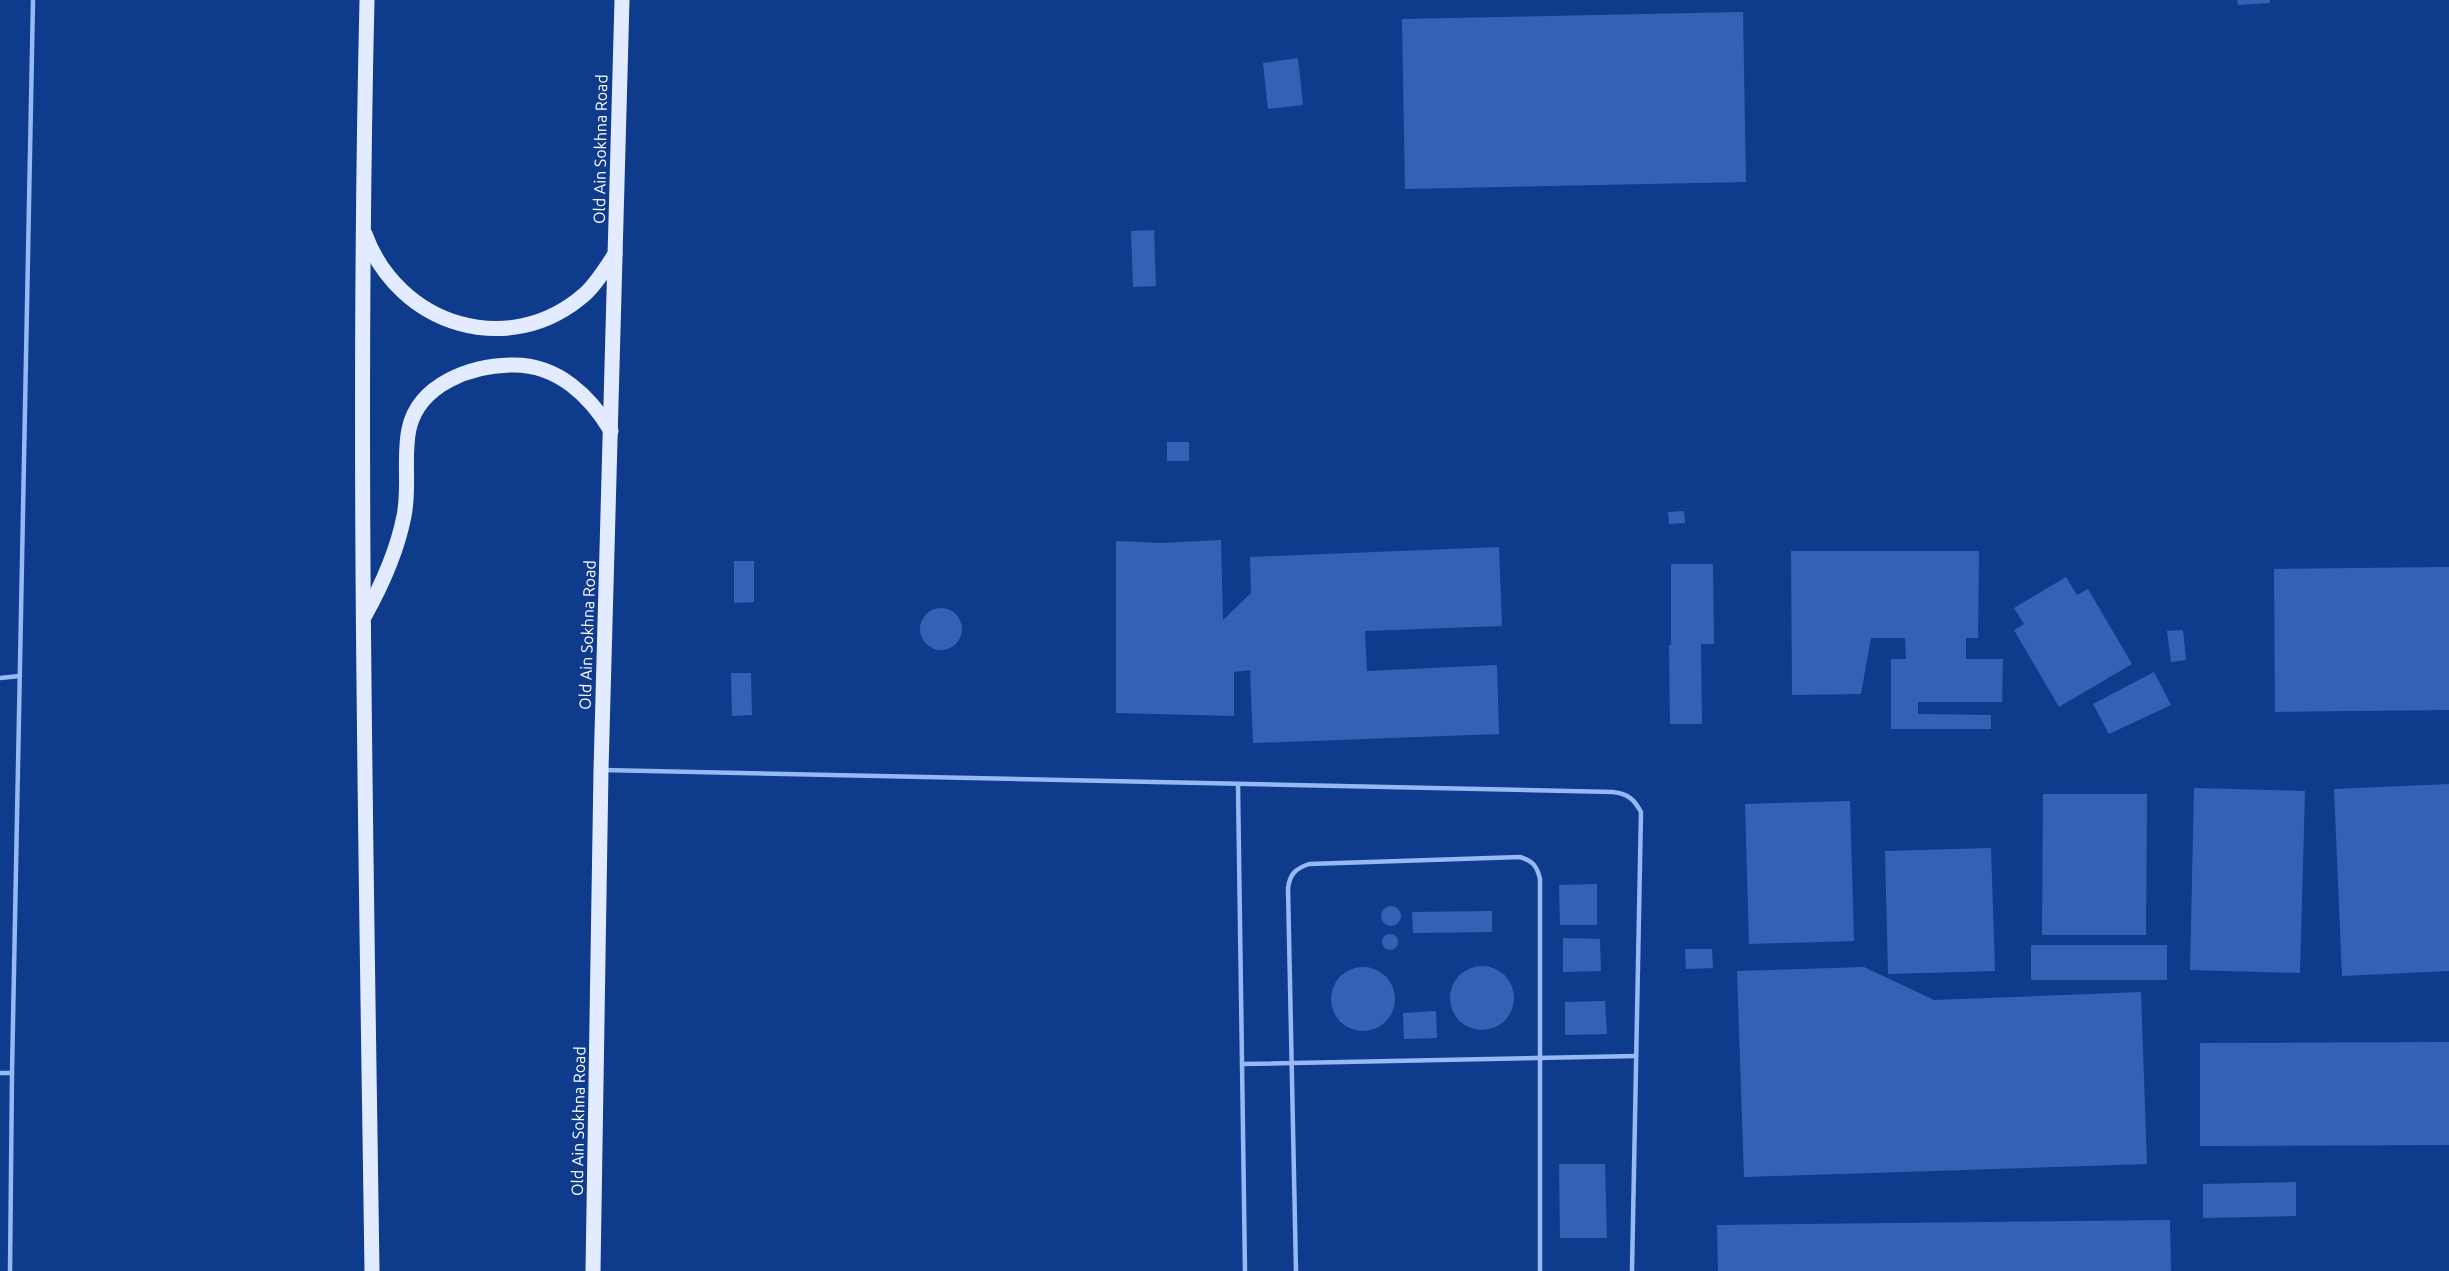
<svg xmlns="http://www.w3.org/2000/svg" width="2449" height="1271" viewBox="0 0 2449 1271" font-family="Ubuntu,sans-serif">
<rect width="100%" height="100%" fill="#0f3b8d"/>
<g fill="#3362b5">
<path d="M2237,0H2270V3L2238,5Z"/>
<path d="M1743,12L1746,182L1405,189L1402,19Z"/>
<path d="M1298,58L1303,105L1268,109L1263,63Z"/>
<path d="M1154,230L1156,286L1133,287L1131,231Z"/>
<rect x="1167" y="442" width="22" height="19"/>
<path d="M1684,511L1685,523L1669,524L1668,512Z"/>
<path d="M1221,540L1223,620L1251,593L1250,557L1499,547L1502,626L1365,631L1367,671L1497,665L1499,734L1253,743L1250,670L1234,672V716L1116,713V541L1161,543Z"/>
<path d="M1791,551H1979L1978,638H1966V659H2003L2002,702H1918V714L1991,715V729H1891V659H1906L1905,638H1871L1861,694L1792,695Z"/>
<path d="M734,561H754V602L734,603Z"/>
<path d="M1671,564H1713L1714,644H1701L1702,724H1670L1669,645H1671Z"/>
<path d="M2449,567V710L2275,712L2274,569Z"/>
<path d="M2066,577L2077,595L2088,589L2132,664L2059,707L2014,630L2024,624L2014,608Z"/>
<circle cx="941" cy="629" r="21"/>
<path d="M2183,630L2186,660L2171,662L2167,631Z"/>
<path d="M2154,672L2171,705L2109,734L2093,704Z"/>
<path d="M731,673H751L752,715L732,716Z"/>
<path d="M2449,784V971L2342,976L2334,789Z"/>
<path d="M2194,788L2305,791L2300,973L2190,970Z"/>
<path d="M2043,794H2147L2146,935H2042Z"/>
<path d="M1850,801L1854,941L1749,944L1745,804Z"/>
<path d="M1991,848L1995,971L1888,974L1885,851Z"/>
<path d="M1597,884V925H1560L1559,885Z"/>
<circle cx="1391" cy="916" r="10"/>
<path d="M1492,911V932L1413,933L1412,912Z"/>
<circle cx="1390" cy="942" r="8"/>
<path d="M1563,938L1600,939L1601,971L1563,972Z"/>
<rect x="2031" y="945" width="136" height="35"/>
<path d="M1685,949H1712L1713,968L1686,969Z"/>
<circle cx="1482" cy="998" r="32"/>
<circle cx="1363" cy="999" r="32"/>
<path d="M1864,967L1934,1000L2141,992L2147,1164L1744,1177L1737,971Z"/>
<path d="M1605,1001L1607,1034L1565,1035V1002Z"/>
<path d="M1436,1011L1437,1038L1404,1039L1403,1013Z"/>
<path d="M2449,1042V1145L2200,1146V1043Z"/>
<path d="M1559,1164H1605L1607,1238H1560Z"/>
<path d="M2296,1182V1216L2203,1218V1184Z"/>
<path d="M2170,1220L2171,1271H1718L1717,1225Z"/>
</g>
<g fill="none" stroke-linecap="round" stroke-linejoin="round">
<g stroke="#96b8f3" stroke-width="4.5">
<path d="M0,678L20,676"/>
<path d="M603,770L1613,792C1628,794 1634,799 1641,812L1632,1271"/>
<path d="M1238,785L1245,1271"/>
<path d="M1242,1064L1636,1056"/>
<path d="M0,1073H12"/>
<path d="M10,1271L12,1073L33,0"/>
<path d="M1296,1271L1288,888C1290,874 1295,869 1309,864L1520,857C1533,861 1537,866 1540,879V1271"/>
</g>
<g stroke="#e2ebff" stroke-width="15">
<path d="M367,0C357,424 366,847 372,1271"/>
<path d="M365,234C398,325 509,361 585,294C597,283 606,268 615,254"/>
<path d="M364,617C382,585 397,552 404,516C410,487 403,457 409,429C419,383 473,365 514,365C558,365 590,396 611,431"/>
<path d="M593,1271L601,770L622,0"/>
</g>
</g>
<g text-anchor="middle" stroke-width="6" stroke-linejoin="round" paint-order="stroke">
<g font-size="16" fill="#fff" stroke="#0f3b8d">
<text transform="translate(600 149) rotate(-89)" y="6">Old Ain Sokhna Road</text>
<text transform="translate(587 635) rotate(-88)" y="6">Old Ain Sokhna Road</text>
<text transform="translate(578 1121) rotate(-89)" y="6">Old Ain Sokhna Road</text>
</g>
</g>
</svg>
